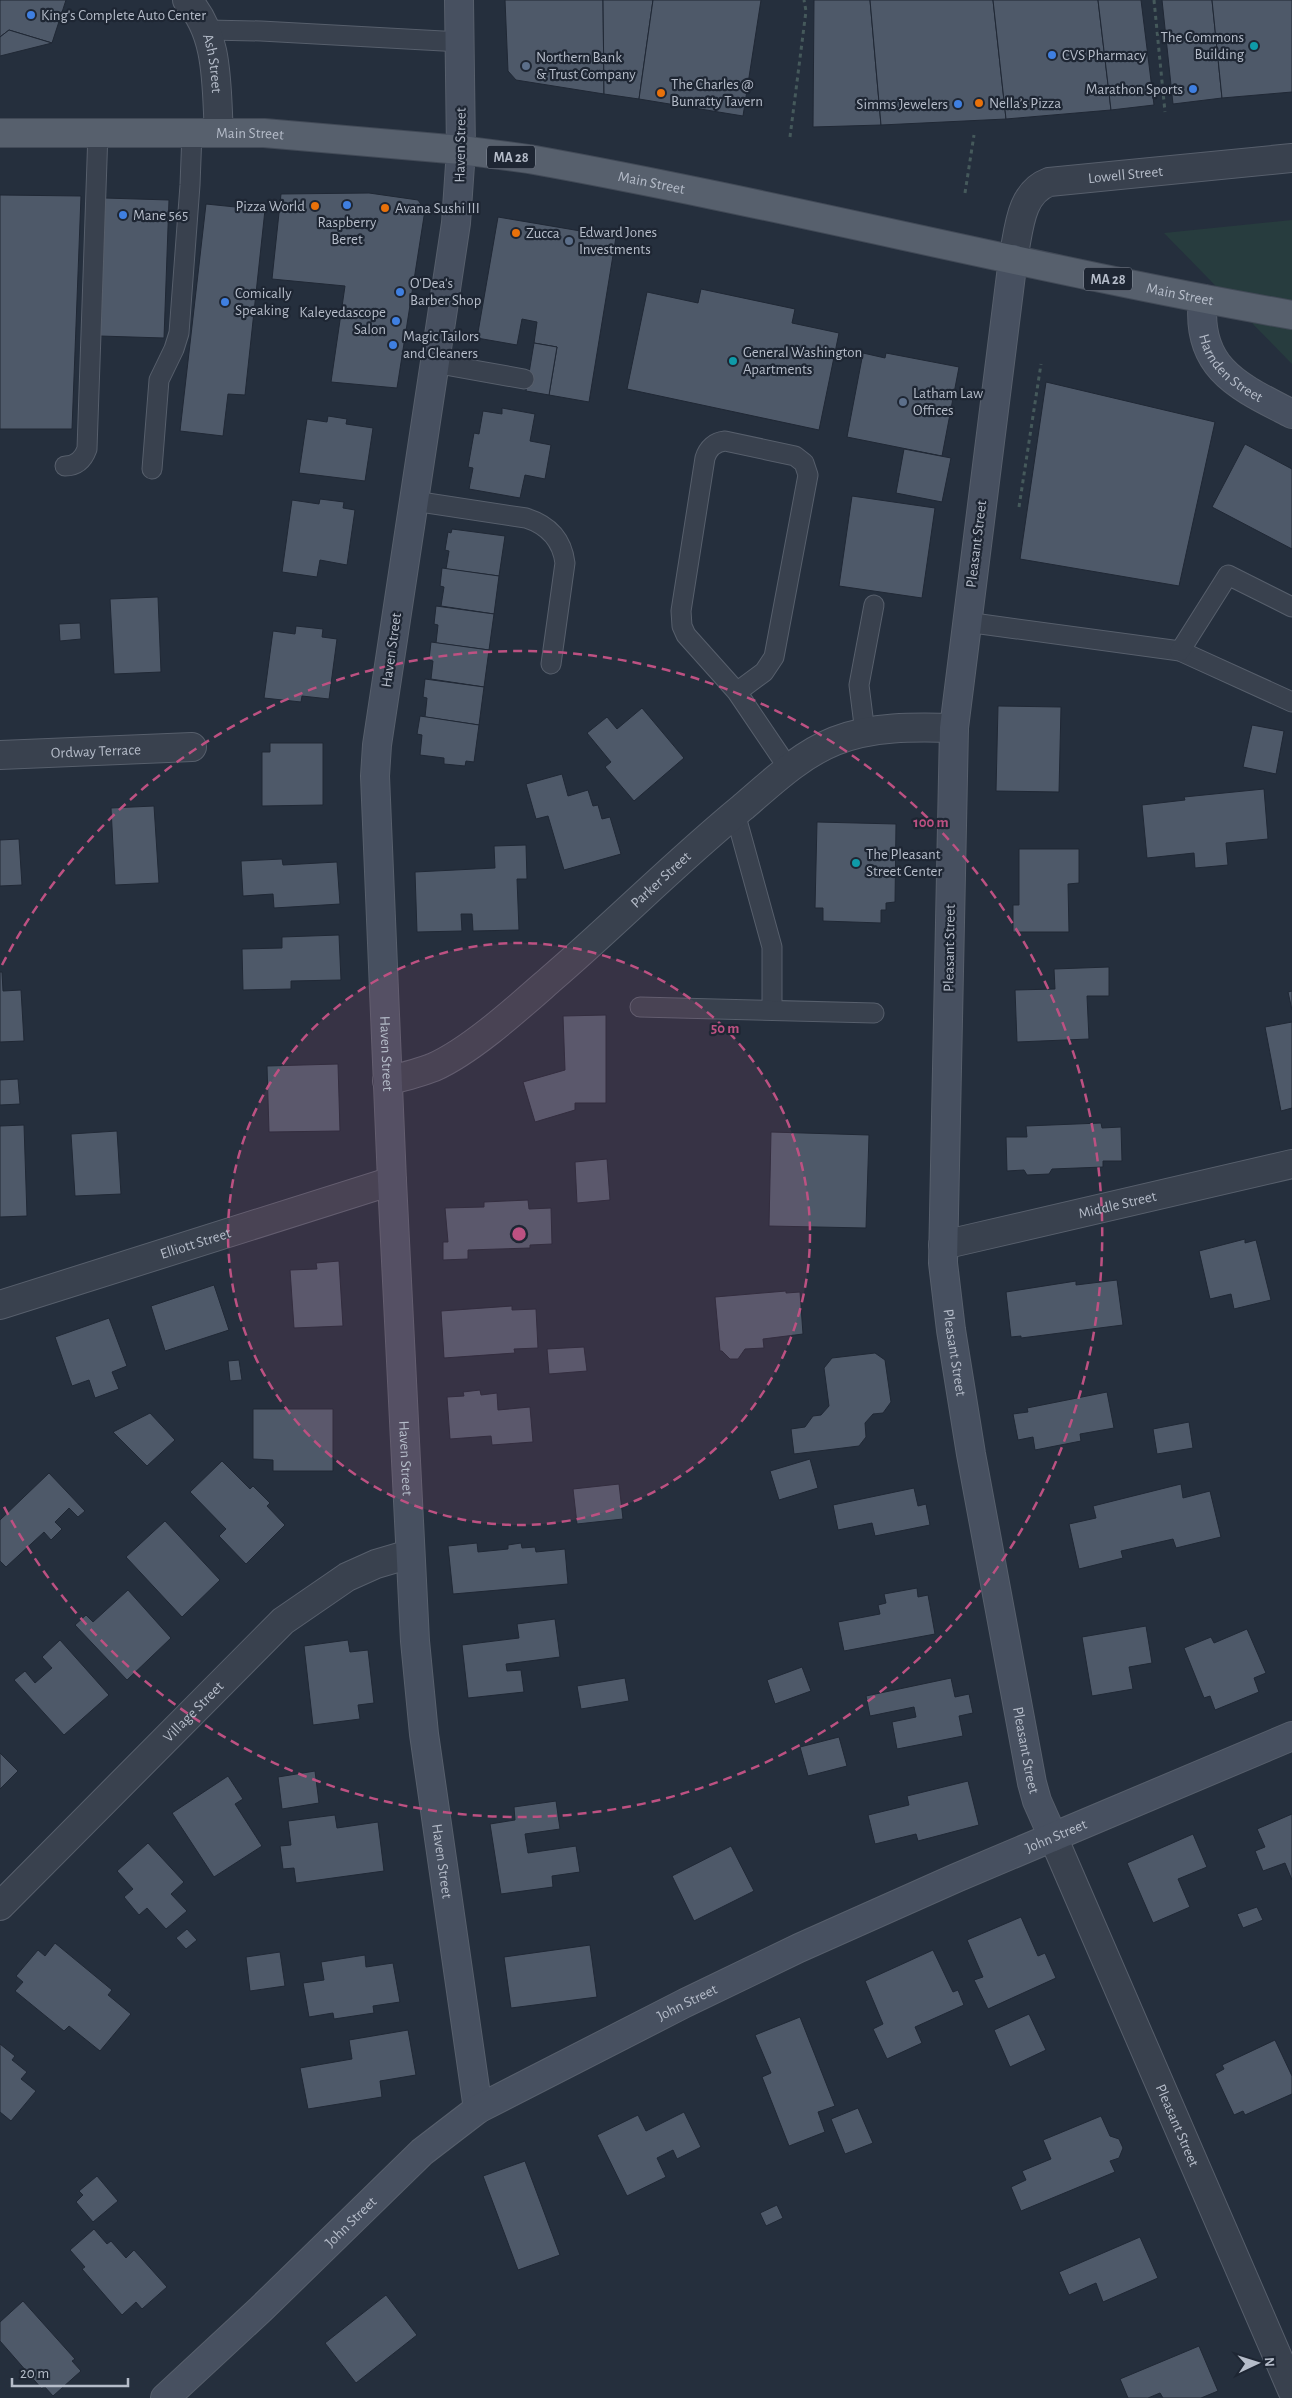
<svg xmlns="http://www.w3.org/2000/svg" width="1292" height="2398" viewBox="0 0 1292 2398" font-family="'Alegreya Sans',sans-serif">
<rect width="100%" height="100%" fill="#252f3d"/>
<path fill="#273c3e" d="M1292,220V364L1164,233Z"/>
<g fill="#4e5969" stroke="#202835">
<path d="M0,0H66L52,43L9,30L0,37Z"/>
<path d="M505,0H603L604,94L516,80L508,71Z"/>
<path d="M603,0H653L639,99L604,94Z"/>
<path d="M653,0H761L743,116L639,99Z"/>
<path d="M814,0H870L881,125L813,127Z"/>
<path d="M870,0H993L1006,119L881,125Z"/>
<path d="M993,0H1098L1111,110L1006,119Z"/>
<path d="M1098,0H1141L1154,105L1111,110Z"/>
<path d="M1162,0H1212L1222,98L1173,104Z"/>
<path d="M1212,0H1292V92L1222,98Z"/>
<path d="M9,30L52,43L0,56V37Z"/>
<path d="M369,193L418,200L425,210L397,388L331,382L345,286L272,279L281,194Z"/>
<path d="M0,195L81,196L72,429H0Z"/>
<path d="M105,198L169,200L164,338L100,336Z"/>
<path d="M206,204L265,210L245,395L228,394L223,436L180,431Z"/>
<path d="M498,217L616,237L589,402L549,395L557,347L534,343L537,322L522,319L517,345L477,338Z"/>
<path d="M701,289L795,309L792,323L839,333L819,430L627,389L647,292L698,303Z"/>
<path d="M534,343L557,347L549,395L526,391Z"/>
<path d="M863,353L885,358L886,353L959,367L942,456L847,437Z"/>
<path d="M1046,382L1215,422L1179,586L1020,559Z"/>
<path d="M502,408L535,414L530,441L551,445L545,479L525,475L520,498L469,489L473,468L468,467L474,433L479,434L483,411L502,414Z"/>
<path d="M328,416L347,419L346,424L373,428L365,481L299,473L307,419L327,422Z"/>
<path d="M1245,444L1292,469V549L1212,507Z"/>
<path d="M904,449L951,458L942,502L896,493Z"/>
<path d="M852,496L935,508L922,598L839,586Z"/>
<path d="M320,499L344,502L343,508L355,510L347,565L320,560L317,577L282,572L292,500L319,504Z"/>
<path d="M452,529L505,536L499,576L446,569L449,551L445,550L448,532L451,533Z"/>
<path d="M442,568L499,576L494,614L441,606L444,587L440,586Z"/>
<path d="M158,597L161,672L114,674L110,599Z"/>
<path d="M436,606L494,614L489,650L436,643L438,625L434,624Z"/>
<path d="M80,623L81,639L60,641L59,624Z"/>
<path d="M296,626L323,629L322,637L337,639L329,699L302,696L301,702L264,698L273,631L295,634Z"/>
<path d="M431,642L489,650L484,687L431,679L433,661L429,660Z"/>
<path d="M425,679L484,687L479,725L425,717L427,698L423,697Z"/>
<path d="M998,706L1061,707L1059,792L996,791Z"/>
<path d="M642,708L684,758L634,801L605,767L611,762L587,733L607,717L617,729Z"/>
<path d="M420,716L479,725L474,762L466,761L465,766L444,764V758L420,755L422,735L417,734Z"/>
<path d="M1252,725L1284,731L1276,774L1243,767Z"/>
<path d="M270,743H323V805L262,806V752H270Z"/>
<path d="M562,774L568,796L588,790L593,806L598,805L602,819L610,817L621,854L564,870L548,816L536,819L526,784Z"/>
<path d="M1264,789L1268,839L1226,843L1228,865L1195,868L1194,853L1147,858L1142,805L1185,800L1184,797Z"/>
<path d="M154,806L159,883L115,885L111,808Z"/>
<path d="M817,822L896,824L895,902L886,903V910H881V923L823,921V908H815Z"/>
<path d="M19,839L22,885L0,886V840Z"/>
<path d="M526,845L527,879H517L519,930L473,931L472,914H461L462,931L417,932L415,872L495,868L494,846Z"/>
<path d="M1019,849H1079V883L1068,884L1069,932H1013V905H1019Z"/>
<path d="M282,859L283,865L337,862L340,904L274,908L273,894L243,896L241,861Z"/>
<path d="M339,935L341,980L291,981V989L243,990L242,949L282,948V937Z"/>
<path d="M1109,967V996H1087L1089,1039L1017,1042L1015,990L1055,989L1054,969Z"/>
<path d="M0,972H2L3,991L21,990L24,1041L0,1042Z"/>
<path d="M1292,991V1010L1288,992Z"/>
<path d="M606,1015V1103H575V1110L535,1122L523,1082L565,1070L563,1016Z"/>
<path d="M1292,1022V1108L1281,1111L1265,1027Z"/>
<path d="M338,1064L340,1131L269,1132L267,1066Z"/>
<path d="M18,1079L20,1104L0,1105V1080Z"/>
<path d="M1101,1123L1102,1128L1121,1127L1122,1161H1103V1167L1052,1169L1049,1174L1027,1175L1024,1170L1007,1171L1006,1137H1027L1026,1126Z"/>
<path d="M24,1125L27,1216L0,1217V1126Z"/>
<path d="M117,1131L121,1194L75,1196L71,1134Z"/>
<path d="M771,1132L869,1135L866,1228L769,1226Z"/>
<path d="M607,1159L610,1200L577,1203L575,1162Z"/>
<path d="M528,1200L529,1209L551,1208L552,1244L530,1245V1248L468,1250V1259L443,1260V1242H448L445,1208L484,1207V1202Z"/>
<path d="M1245,1239V1243L1256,1240L1271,1300L1234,1309L1231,1294L1210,1299L1199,1251Z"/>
<path d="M339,1261L343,1326L294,1328L290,1270L317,1269L316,1263Z"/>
<path d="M1117,1280L1123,1325L1021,1338V1336L1011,1337L1006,1292L1076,1281V1285Z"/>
<path d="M214,1285L229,1330L165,1351L151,1306Z"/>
<path d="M786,1291V1293L800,1292L803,1334L763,1339L764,1348L745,1349L738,1359H730L722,1351H720L715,1297Z"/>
<path d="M512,1306V1310L536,1309L538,1348L514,1349L515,1353L444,1358L441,1311Z"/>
<path d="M109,1318L127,1366L112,1372L119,1389L95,1398L89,1380L72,1386L55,1337Z"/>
<path d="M584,1347L587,1371L549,1374L547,1349Z"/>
<path d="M875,1353L885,1360L891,1402L883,1413L873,1414L865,1423L866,1437L859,1446L794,1454L791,1429L805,1427L813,1416L821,1415L829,1406L824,1368L832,1358Z"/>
<path d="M239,1360L242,1380L230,1381L228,1361Z"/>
<path d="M480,1390L481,1395L497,1393L498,1410L530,1407L533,1442L492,1445L491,1436L450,1439L447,1397L464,1396L463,1392Z"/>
<path d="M1107,1392L1114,1428L1080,1434L1081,1441L1035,1450L1033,1437L1018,1440L1013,1414L1028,1412L1027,1408Z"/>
<path d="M253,1409H333V1471H273V1460L253,1459Z"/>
<path d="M150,1413L175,1440L147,1466L113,1432Z"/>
<path d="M1189,1422L1193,1448L1157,1454L1153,1429Z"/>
<path d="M810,1459L818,1488L779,1500L770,1471Z"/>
<path d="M222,1461L250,1489L253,1486L270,1503L267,1506L285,1525L246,1564L219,1536L226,1529L190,1492Z"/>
<path d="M49,1473L85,1511L78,1517L69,1508L55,1522L62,1529L51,1540L44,1532L6,1567L0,1561V1520Z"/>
<path d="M619,1484L623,1519L577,1524L573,1489Z"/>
<path d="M1181,1484L1183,1498L1210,1491L1221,1537L1176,1548L1173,1539L1121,1551L1123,1558L1079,1569L1069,1524L1096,1518L1093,1506Z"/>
<path d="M914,1488L918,1506L926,1504L930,1525L875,1536L872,1523L838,1530L833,1505Z"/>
<path d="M165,1521L220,1580L182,1617L126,1557Z"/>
<path d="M477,1543L478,1552L508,1549V1545L521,1543L522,1548L535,1547L536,1552L565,1549L568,1584L453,1594L448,1546Z"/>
<path d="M917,1588L918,1597L928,1595L935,1634L844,1651L838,1622L880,1614L878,1605L886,1603L884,1594Z"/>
<path d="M128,1590L171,1638L127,1680L75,1625L86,1615L93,1622Z"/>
<path d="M555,1619L560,1657L506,1664L507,1671L521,1670L524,1692L468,1698L462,1645L519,1638L517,1624Z"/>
<path d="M1146,1626L1152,1663L1129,1667L1133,1689L1092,1696L1082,1637Z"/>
<path d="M1247,1629L1266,1673L1254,1678L1259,1692L1215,1710L1210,1696L1204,1698L1184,1648L1211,1637L1214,1643Z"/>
<path d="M60,1640L109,1695L64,1735L14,1680L25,1671L35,1683L52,1668L42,1657Z"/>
<path d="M348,1640L350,1652L368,1650L374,1703L358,1705L360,1719L313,1725L304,1646Z"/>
<path d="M802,1667L811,1691L775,1704L767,1680Z"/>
<path d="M625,1678L629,1701L581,1709L577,1686Z"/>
<path d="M951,1678L955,1697L969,1694L973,1713L959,1716L963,1736L897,1749L892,1722L916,1717L914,1707L870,1716L866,1696Z"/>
<path d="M839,1737L847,1766L808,1776L800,1747Z"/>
<path d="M0,1753L18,1771L0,1789Z"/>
<path d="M315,1771L319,1803L282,1809L278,1777Z"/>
<path d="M228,1776L243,1799L235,1804L262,1846L214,1877L172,1813Z"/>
<path d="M968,1781L979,1825L918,1841L916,1834L875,1844L868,1815L909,1805L907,1796Z"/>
<path d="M556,1801L560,1829L525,1834L528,1853L576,1846L580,1872L552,1876L553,1887L501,1894L490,1824L515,1820L514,1807Z"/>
<path d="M1292,1814V1880L1285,1863L1263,1871L1255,1851L1265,1847L1257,1829Z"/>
<path d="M335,1815L337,1828L378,1822L384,1871L296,1883L294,1868L283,1869L280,1846L291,1845L288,1821Z"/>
<path d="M1193,1834L1207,1867L1178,1879L1190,1907L1153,1923L1127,1863Z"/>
<path d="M148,1843L184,1882L171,1894L187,1911L166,1929L147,1908L139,1915L124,1897L133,1889L117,1871Z"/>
<path d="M731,1846L754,1891L694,1921L672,1876Z"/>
<path d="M1257,1907L1263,1920L1243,1928L1237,1914Z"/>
<path d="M1021,1917L1038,1956L1045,1953L1056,1978L988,2009L974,1980L983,1977L967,1940Z"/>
<path d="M187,1929L197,1940L186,1949L176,1938Z"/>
<path d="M55,1943L112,1990L108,1995L131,2014L100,2051L69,2026L64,2031L15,1991L23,1982L16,1976L38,1950L45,1956Z"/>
<path d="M590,1945L597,1997L511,2008L504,1957Z"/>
<path d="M933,1950L953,1992L958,1990L964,2005L915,2027L922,2043L887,2059L873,2029L883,2024L865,1981Z"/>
<path d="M280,1952L285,1986L250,1991L246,1957Z"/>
<path d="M365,1955L366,1967L393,1963L400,2002L373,2006L374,2013L334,2019L333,2013L309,2017L303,1983L324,1980L321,1962Z"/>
<path d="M1029,2014L1046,2050L1010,2067L994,2030Z"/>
<path d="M800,2017L835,2106L818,2112L825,2132L789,2146L762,2077L771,2073L755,2035Z"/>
<path d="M408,2030L416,2075L380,2081L382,2097L308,2109L300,2068L352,2059L349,2040Z"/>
<path d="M1275,2040L1292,2076V2094L1245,2115L1243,2111L1234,2115L1215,2074L1224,2069L1222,2065Z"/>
<path d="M0,2044L15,2056L12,2060L27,2072L21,2079L36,2091L11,2121L0,2112Z"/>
<path d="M858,2108L873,2143L845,2154L831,2119Z"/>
<path d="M684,2112L701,2147L677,2159L673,2150L657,2158L666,2177L627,2196L597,2135L638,2115L646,2131Z"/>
<path d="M1101,2116L1110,2136L1119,2139L1123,2148L1119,2158L1110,2161L1115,2172L1021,2211L1011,2187L1026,2180L1022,2171L1051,2159L1043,2140Z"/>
<path d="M525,2161L560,2255L518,2270L483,2176Z"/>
<path d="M97,2176L118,2201L93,2222L76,2202L83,2195L79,2191Z"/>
<path d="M777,2205L783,2218L766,2226L760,2213Z"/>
<path d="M94,2229L107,2244L111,2241L126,2258L134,2250L167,2287L142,2309L136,2302L122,2315L82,2269L85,2267L70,2250Z"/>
<path d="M1140,2237L1158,2278L1103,2302L1096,2283L1069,2295L1059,2272Z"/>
<path d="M386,2295L417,2335L356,2383L325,2343Z"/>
<path d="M23,2301L75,2359L72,2361L81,2371L53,2396L44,2386L42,2389L0,2341V2322Z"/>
<path d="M1199,2346L1218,2391L1201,2398H1163L1160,2393L1148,2398H1128L1120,2379Z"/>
</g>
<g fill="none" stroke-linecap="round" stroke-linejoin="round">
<g stroke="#575f6c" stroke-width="21">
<g id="lane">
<path d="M207,30L261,31L461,42"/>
<path d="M434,363L524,379"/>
<path d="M65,466C76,466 83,460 87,449L98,132"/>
<path d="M152,469L159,380L174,349L179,333L190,185L192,133"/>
<path d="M414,501L526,518C548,525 562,539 565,563L551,664"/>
<path d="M966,622L1180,651L1292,702"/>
<path d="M1180,651L1228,575L1292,607"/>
<path d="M737,692L764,672L774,657L808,475L804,463L795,456L725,441C715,442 708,448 705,458L681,611L682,626L686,635L737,692L789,769"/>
<path d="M865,733L859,685L874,605"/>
<path d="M735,813L772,947V1010"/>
<path d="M640,1007L874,1013"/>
</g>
</g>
<g stroke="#575f6c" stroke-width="30">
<g id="street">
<path id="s1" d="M187,0C220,34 216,89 219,133"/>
<path id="s2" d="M1013,259C1019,232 1019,193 1049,182L1292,158"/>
<path id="s3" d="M0,755L192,747"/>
<path id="s4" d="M387,1081C403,1077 419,1073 434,1067C472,1050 520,1006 552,978C616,923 677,861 743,807C771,783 800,755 835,741C873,726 913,727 954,728"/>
<path id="s5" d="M943,1245L1292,1164"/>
<path id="s6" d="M0,1305L392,1181"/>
<path id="s7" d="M1053,1837L1292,2390"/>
<path id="s8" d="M0,1906L283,1621L347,1577L376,1564L410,1554"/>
</g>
</g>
<g stroke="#575f6c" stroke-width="30">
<g id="secondary">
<path id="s9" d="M459,0L461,150L456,223L377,745L375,776L392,1181L415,1641L424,1734L478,2109"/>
<path id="s10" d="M1013,259L954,728L943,1263L951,1330L971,1454L1032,1783L1037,1801L1053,1837"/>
<path id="s11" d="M1203,299C1195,369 1240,387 1292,414"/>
<path id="s12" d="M165,2398L261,2309L422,2152L478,2109L685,2003L799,1948L956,1878L1292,1736"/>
</g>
</g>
<g stroke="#424a57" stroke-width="30">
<g id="primary">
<path id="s13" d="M0,133H264L461,150L529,159C785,205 1036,270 1292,315"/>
</g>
</g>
<g stroke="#45595b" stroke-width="3" stroke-dasharray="4 4" stroke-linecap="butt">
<path d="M1154,0L1165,112"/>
<path d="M790,137L806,11L804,0"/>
<path d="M965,193L974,135"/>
<path d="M1019,507L1041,364"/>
</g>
<use href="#lane" stroke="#39414e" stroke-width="19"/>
<use href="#street" stroke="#39414e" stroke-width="28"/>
<use href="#secondary" stroke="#475060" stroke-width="28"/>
<use href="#primary" stroke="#57606d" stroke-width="28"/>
</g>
<circle cx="519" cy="1234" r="291" fill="#bd5182" fill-opacity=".12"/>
<g fill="none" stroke="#bd5182" stroke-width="2.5" stroke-dasharray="9 6">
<circle cx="519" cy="1234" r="291"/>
<path d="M2 965A583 583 0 1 1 2 1503"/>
</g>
<g fill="#3f7fe0" stroke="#1e2633" stroke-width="2">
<circle cx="31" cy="15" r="5"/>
<circle cx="1052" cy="55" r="5"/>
<circle cx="1193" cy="89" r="5"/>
<circle cx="958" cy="104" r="5"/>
<circle cx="347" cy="205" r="5"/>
<circle cx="123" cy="215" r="5"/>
<circle cx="400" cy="292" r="5"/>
<circle cx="225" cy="302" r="5"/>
<circle cx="396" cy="321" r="5"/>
<circle cx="393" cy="345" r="5"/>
</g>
<g fill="#0f9aa8" stroke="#1e2633" stroke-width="2">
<circle cx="1254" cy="46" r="5"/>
<circle cx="733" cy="361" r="5"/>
<circle cx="856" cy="863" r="5"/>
</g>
<g fill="#5c6f8a" stroke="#1e2633" stroke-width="2">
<circle cx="526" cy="66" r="5"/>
<circle cx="569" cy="241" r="5"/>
<circle cx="903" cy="402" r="5"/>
</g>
<g fill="#e8710a" stroke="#1e2633" stroke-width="2">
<circle cx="661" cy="93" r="5"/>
<circle cx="979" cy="103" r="5"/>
<circle cx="315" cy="206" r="5"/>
<circle cx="385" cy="208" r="5"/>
<circle cx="516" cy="233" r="5"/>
</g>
<g text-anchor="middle" stroke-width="4.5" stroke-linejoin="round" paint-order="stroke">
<g fill="#1e2633" stroke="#888f9c" stroke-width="1">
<rect x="487" y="145.5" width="48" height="23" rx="4"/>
<rect x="1084" y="267.5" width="48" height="23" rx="4"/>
</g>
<g font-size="14" font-weight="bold" fill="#b5bcc9">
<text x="511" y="162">MA 28</text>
<text x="1108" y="284">MA 28</text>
</g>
<g font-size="15" fill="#b5bcc9" stroke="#1e2633" text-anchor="start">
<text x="41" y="20">King's Complete Auto Center</text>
<text x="1244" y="42" text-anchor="end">The Commons<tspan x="1244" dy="17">Building</tspan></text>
<text x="1062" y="60">CVS Pharmacy</text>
<text x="536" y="62">Northern Bank<tspan x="536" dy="17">&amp; Trust Company</tspan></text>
<text x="671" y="89">The Charles @<tspan x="671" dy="17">Bunratty Tavern</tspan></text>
<text x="1183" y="94" text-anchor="end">Marathon Sports</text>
<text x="989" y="108">Nella’s Pizza</text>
<text x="948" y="109" text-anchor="end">Simms Jewelers</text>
<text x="305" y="211" text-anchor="end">Pizza World</text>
<text x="395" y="213">Avana Sushi III</text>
<text x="133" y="220">Mane 565</text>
<text x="347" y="227" text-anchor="middle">Raspberry<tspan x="347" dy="17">Beret</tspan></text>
<text x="579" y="237">Edward Jones<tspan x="579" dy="17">Investments</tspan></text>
<text x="526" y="238">Zucca</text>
<text x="410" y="288">O'Dea's<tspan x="410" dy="17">Barber Shop</tspan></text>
<text x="235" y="298">Comically<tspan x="235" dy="17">Speaking</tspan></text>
<text x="386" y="317" text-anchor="end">Kaleyedascope<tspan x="386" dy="17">Salon</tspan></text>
<text x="403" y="341">Magic Tailors<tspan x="403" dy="17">and Cleaners</tspan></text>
<text x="743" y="357">General Washington<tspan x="743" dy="17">Apartments</tspan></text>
<text x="913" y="398">Latham Law<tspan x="913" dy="17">Offices</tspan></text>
<text x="866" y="859">The Pleasant<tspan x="866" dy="17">Street Center</tspan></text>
</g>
<g font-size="15" fill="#b5bcc9" stroke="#1e2633">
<text dy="5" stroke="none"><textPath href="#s1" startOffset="70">Ash Street</textPath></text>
<text dy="5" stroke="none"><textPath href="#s13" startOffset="250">Main Street</textPath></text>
<text transform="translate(460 145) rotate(-89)" y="5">Haven Street</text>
<text dy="5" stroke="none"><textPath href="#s2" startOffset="166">Lowell Street</textPath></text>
<text dy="5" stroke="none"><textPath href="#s13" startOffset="655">Main Street</textPath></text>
<text dy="5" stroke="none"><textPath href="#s13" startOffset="1195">Main Street</textPath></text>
<text dy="5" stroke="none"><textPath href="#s11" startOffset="80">Harnden Street</textPath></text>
<text transform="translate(976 544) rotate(-83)" y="5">Pleasant Street</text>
<text transform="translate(391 650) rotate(-82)" y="5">Haven Street</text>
<text dy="5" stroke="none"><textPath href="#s3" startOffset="96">Ordway Terrace</textPath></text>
<text dy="5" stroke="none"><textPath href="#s4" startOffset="344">Parker Street</textPath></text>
<text transform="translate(949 948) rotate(-89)" y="5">Pleasant Street</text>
<text dy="5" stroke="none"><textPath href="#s9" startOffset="1060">Haven Street</textPath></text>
<text dy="5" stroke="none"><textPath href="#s5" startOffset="179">Middle Street</textPath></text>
<text dy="5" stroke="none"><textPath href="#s6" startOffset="205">Elliott Street</textPath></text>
<text dy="5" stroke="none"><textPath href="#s10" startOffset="1098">Pleasant Street</textPath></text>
<text dy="5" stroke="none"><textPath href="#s9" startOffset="1465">Haven Street</textPath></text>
<text dy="5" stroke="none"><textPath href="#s8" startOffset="274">Village Street</textPath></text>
<text dy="5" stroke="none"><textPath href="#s10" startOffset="1502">Pleasant Street</textPath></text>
<text dy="5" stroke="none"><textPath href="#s12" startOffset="1066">John Street</textPath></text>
<text dy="5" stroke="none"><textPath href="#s9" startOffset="1870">Haven Street</textPath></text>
<text dy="5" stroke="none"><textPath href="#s12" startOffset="661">John Street</textPath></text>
<text dy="5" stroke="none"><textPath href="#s7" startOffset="314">Pleasant Street</textPath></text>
<text dy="5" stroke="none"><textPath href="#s12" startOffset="256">John Street</textPath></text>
</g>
</g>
<circle cx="519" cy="1234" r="8" fill="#bd5182" stroke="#1e2633" stroke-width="2.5"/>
<g font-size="15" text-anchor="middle" font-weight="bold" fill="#bd5182" stroke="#1e2633" stroke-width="4.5" stroke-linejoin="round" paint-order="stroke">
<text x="931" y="827">100 m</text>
<text x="725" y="1033">50 m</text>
</g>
<g transform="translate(1257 2363) rotate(86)" stroke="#1e2633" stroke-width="4" paint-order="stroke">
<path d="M0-4L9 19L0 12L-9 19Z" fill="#b5bcc9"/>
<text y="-8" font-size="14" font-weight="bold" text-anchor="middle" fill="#b5bcc9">N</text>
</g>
<path d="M12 2378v8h116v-8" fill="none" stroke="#b5bcc9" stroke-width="2.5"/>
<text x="20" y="2378" font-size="15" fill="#b5bcc9" stroke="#1e2633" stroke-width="4" paint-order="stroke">20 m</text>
</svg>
